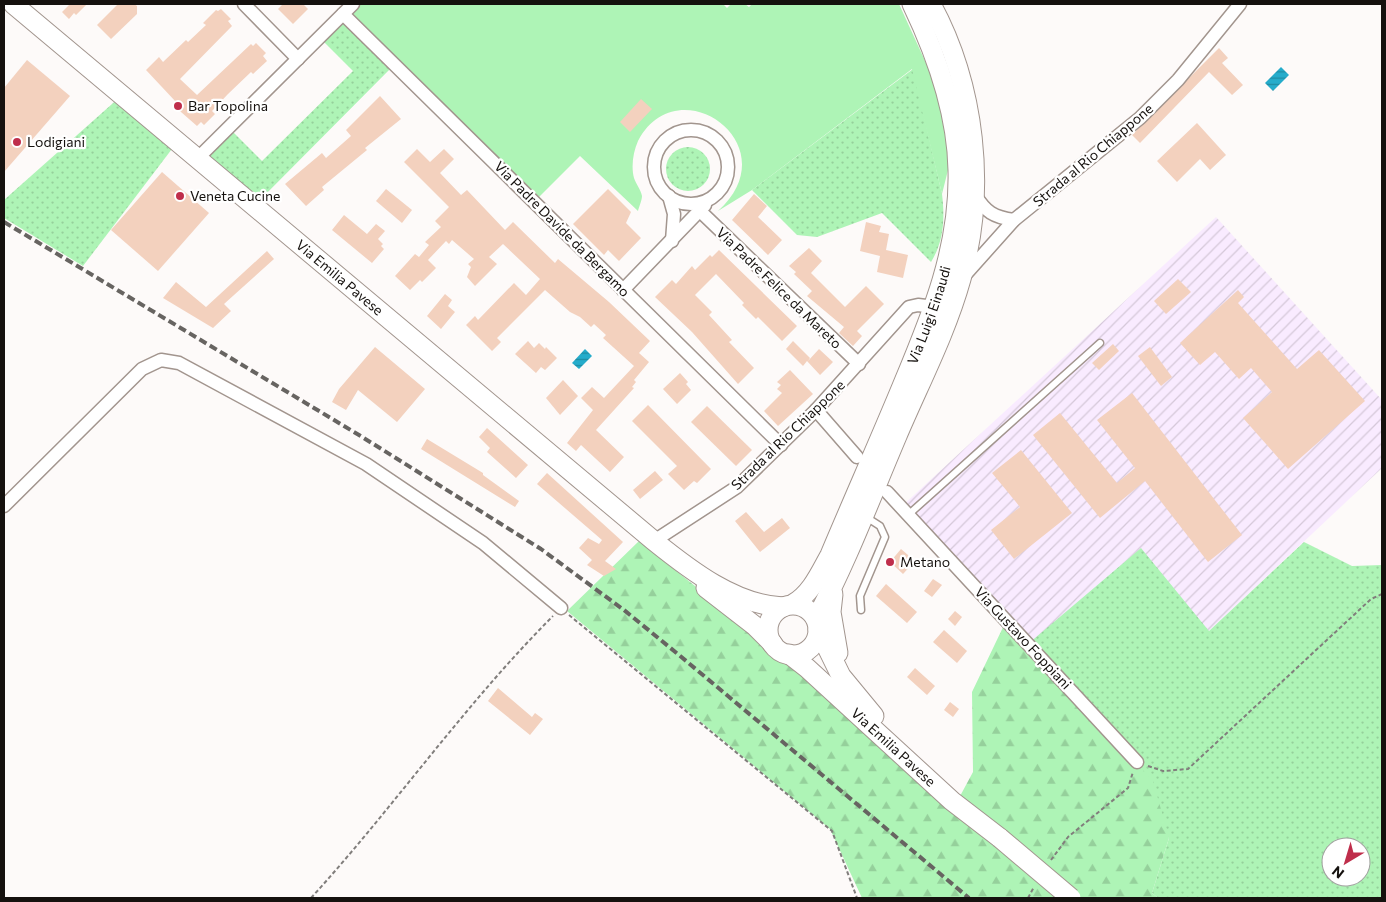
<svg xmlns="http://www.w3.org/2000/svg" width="1386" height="902" viewBox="0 0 1386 902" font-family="Commissioner,sans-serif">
<defs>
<pattern id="industrial-furrows" width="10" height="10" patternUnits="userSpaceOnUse" patternTransform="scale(1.25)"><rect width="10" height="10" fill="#f9ebff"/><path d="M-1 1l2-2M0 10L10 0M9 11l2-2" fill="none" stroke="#d5c8d9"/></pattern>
<pattern id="grass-dots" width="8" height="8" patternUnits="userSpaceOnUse" patternTransform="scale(1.25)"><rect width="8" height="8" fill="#aef4b6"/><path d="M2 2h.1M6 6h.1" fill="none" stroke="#95d09b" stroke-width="1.8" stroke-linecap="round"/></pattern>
<pattern id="forest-firs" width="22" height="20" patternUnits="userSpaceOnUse" patternTransform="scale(1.25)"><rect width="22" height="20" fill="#aef4b6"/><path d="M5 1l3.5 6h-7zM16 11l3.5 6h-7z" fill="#95d09b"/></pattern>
<pattern id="water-rules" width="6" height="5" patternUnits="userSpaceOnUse" patternTransform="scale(1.25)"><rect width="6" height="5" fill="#25accb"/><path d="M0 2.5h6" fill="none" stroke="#1f8ba3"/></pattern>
</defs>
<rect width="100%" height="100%" fill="#fdfaf9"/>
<path fill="url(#industrial-furrows)" d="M1216,217L1382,400V468L1209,631L1028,644L901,507Z"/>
<g fill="url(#grass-dots)" fill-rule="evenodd">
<path d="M344,16L393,66L253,207L197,159L230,129L262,161L353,71L321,39Z"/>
<path d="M913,69L942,194C945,218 944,241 931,262L882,213L817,237L797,235L752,190Z"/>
<path d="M121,96L178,141L83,266L4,218V200Z"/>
<circle cx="688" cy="169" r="22"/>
<path d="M1304,542L1352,566L1382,565V898H1158L1152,893L1169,838L1028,644L1141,548L1209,631ZM1331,847H1361V877H1331Z"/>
</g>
<path fill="url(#forest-firs)" d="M639,541L959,798L973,772L972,692L1006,621L1153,781L1169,838L1152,893L1158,898H862L830,829L567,611Z"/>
<path fill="#aef4b6" d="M356,4H723L727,8L731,4H745L749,7L752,4H899L937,87L950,162L942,194L912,69L752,190L718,211C791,145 678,65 638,141C633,152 631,167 634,178C636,184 641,190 642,196C642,200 639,207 638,211L580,156L533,203L344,16Z"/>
<g fill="url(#water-rules)">
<path d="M1281,67L1289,75L1273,91L1265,83Z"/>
<path d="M585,349L592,356L579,369L572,363Z"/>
</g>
<g fill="#f3d1be">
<path d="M67,4H87L76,15L74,13L69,19L62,12L69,5Z"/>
<path d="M118,4H134L137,6V14L111,39L97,25Z"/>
<path d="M283,4H303L308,9L293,24L278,9Z"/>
<path d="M221,9L231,19L228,21L232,26L180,79L197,95L251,44L253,46L256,43L266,53L263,56L267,61L253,74L251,72L228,94L212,111L215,114L204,125L201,122L197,126L173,105L176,102L146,70L159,57L163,62L186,40L188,42L206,25L203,23L216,10L218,11Z"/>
<path d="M1219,48L1228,58L1222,63L1243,85L1232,95L1209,72L1140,143L1132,135Z"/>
<path d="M27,60L70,96L4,172V88Z"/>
<path d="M380,96L401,119L365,148L367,150L322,187L324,190L306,206L285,184L322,153L326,158L351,136L346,130Z"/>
<path d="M641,99L652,109L630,132L620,122Z"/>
<path d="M1197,123L1226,155L1210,170L1200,159L1177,182L1157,161Z"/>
<path d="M417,149L430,162L444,149L454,159L440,173L461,195L467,190L505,230L513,222L555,263L558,259L609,302L650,341L639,353L649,362L634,380L636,382L632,387L634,388L596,430L624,457L610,472L581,445L576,451L567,443L593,410L581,398L592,387L604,398L634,366L603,338L606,335L594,324L591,327L580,317L570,312L545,290L497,338L501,342L492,351L466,325L475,316L478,320L514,283L526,295L540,279L503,244L489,257L497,264L475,286L467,277L471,267L468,264L474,259L452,240L449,244L446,241L428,260L436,268L422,282L420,280L410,290L395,276L415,254L419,257L429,245L425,242L441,227L435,221L449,207L404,162Z"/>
<path d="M162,172L209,213L158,271L111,230Z"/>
<path d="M386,189L412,210L402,223L376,201Z"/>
<path d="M608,189L631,212L626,223L641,238L619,261L608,250L604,255L573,224Z"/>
<path d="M754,194L767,206L758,217L782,240L768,255L732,220Z"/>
<path d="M344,215L367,234L376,224L385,231L378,239L383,244L381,246L384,249L372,263L332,230Z"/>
<path d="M866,222L881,226L879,232L889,234L886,250L908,255L903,278L877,272L880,256L860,251Z"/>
<path d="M809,248L822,261L811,273L845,307L866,286L884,304L857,331L862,336L853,346L839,333L844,327L807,296L812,291L794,274L796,272L789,266Z"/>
<path d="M719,250L797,326L782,341L758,317L756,319L742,305L744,303L716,274L695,295L712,312L709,315L732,340L729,342L754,368L738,384L692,332L655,297L672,280L676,284L692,266L695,270L710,255L712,257Z"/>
<path d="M267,251L274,259L224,304L231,311L213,328L163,298L176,282L206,307Z"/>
<path d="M1178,279L1191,292L1166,314L1154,301Z"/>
<path d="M1238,290L1244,297L1238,303L1297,369L1319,350L1365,401L1288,469L1243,418L1272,392L1251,368L1239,379L1215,352L1200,365L1180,343Z"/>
<path d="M445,294L452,300L448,306L455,312L441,329L427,316Z"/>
<path d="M528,341L534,348L539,343L545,349L546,347L557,358L545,370L541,367L536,373L515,354Z"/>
<path d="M793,341L810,358L808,361L819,349L833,362L820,375L807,361L803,366L786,349Z"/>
<path d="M1113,344L1119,351L1099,370L1092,363Z"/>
<path d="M375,347L425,389L397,422L358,390L346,410L332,402L339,389Z"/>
<path d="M1150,347L1172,377L1161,386L1138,356Z"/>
<path d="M790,370L813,394L778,426L764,411L782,393L777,389L781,385L777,382Z"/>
<path d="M680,373L688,382L686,384L691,390L677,404L663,389Z"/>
<path d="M563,380L578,396L560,415L546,398Z"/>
<path d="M1132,393L1242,535L1208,562L1145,481L1100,518L1033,435L1060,413L1117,483L1135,468L1097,420Z"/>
<path d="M648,405L711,469L697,483L694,481L684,490L668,474L677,466L632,421Z"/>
<path d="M707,406L752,450L736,466L691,422Z"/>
<path d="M487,428L528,465L516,478L487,452L490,448L479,437Z"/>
<path d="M427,439L483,473V475L519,501L515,507L421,449Z"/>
<path d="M1021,450L1072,513L1014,559L991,530L1020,507L992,473Z"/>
<path d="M655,471L663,480L640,499L633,490Z"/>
<path d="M547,473L623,542L605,561L616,569L604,576L587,565L592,560L579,548L588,538L599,544L602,540L537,484Z"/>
<path d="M746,512L764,532L782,518L790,528L760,552L735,521Z"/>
<path d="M901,549L915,561L903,574L890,562Z"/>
<path d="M933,579L942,585L932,597L924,591Z"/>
<path d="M886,584L917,612L907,623L876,596Z"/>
<path d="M955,611L962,617L955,626L948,619Z"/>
<path d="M944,630L967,651L957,663L933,642Z"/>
<path d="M915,668L935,686L927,695L907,677Z"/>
<path d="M498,688L532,717L535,713L543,719L530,735L488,701Z"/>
<path d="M950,702L959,709L953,717L944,710Z"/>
</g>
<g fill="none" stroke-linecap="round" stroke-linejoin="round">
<g stroke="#a2958e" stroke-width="9">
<g id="lane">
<path d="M908,515L1100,343"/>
<path d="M861,610L860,596L885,537L880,526L866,517"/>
</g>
</g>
<g stroke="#a2958e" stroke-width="15">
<g id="street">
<path d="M244,4L298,59"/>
<path d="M343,14L781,445"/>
<circle cx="691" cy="167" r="37"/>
<path d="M198,158L353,4"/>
<path d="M975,195C986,212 993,217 1014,220"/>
<path d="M669,196L674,214L672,241"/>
<path d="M700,211L859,364"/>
<path d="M964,276L1014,220L1140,118L1178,80L1240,4"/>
<path d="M623,290L705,205"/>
<path d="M816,410L857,457"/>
<path d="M887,492L1137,762"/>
<path d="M4,506L142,369L161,360L179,363L366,464L483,543L561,608"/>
<path d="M654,541L737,487L816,410L909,307L918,305L934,307"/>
</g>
</g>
<g stroke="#a2958e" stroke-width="21">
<g id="primary">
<path id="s1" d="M13,4L654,541C690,570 735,605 783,607"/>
<path d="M706,588L755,626L773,644"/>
<path d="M833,594L831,612L838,653"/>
<path id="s2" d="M793,604C811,594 820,573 830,555C854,498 879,442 903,384C932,315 960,247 958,170C957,112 937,56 912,4"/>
<circle cx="793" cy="630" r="25"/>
<path d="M816,619C847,561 871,497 897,436C919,384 946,333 961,279C987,189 975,85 931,4"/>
<path d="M818,629L841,676L874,716"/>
<path id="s3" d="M789,654L807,668L952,801L1000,838"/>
</g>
</g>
<g stroke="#817e7c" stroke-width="2" stroke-dasharray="4 2.5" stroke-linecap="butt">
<path d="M569,615L832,831L857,898"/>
<path d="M1148,766L1163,771L1188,769L1371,599L1382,594"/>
<path d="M1051,860L1068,837L1128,788L1133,772"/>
<path d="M311,898C394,807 465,704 553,616"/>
<path d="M1028,898L1034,887"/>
</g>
<use href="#lane" stroke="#fff" stroke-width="6"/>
<use href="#street" stroke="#fff" stroke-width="12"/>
<use href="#primary" stroke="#fff" stroke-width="19"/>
<path stroke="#676461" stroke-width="4" stroke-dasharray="8 4" stroke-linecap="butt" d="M4,222L359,435L541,549L624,610L679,655L969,898"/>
<g stroke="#a2958e" stroke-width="21" stroke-linecap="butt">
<path id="primary-bridge" d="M1000,838L1071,898"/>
</g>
<use href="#primary-bridge" stroke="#fff" stroke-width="19"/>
</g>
<g fill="#bf2e4b" stroke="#fff" stroke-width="2">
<circle cx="178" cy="106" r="5"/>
<circle cx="17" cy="142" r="5"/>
<circle cx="180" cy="196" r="5"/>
<circle cx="890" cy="562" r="5"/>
</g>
<g text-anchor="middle" stroke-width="4.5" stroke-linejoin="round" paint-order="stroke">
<g font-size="14" fill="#15110e" stroke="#fff" text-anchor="start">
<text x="188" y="111">Bar Topolina</text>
<text x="27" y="147">Lodigiani</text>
<text x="190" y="201">Veneta Cucine</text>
<text x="900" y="567">Metano</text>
</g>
<g font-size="14" fill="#15110e" stroke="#fff">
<text transform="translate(1093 155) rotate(-40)" y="5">Strada al Rio Chiappone</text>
<text transform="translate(562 229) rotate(45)" y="5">Via Padre Davide da Bergamo</text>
<text dy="5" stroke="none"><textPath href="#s1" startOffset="426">Via Emilia Pavese</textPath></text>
<text transform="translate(779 288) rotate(44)" y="5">Via Padre Felice da Mareto</text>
<text dy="5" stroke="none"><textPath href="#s2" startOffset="322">Via Luigi Einaudi</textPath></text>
<text transform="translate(788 435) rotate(-44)" y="5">Strada al Rio Chiappone</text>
<text transform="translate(1023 638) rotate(47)" y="5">Via Gustavo Foppiani</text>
<text dy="5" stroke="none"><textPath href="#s3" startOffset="140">Via Emilia Pavese</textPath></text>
</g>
</g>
<rect width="1386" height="902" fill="none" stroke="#15110e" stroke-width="10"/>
<g transform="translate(1346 862) rotate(218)"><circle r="24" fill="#ffffff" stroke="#a1a09f"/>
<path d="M0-4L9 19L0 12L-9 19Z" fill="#bf2e4b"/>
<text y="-8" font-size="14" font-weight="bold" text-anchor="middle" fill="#15110e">N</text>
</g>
</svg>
